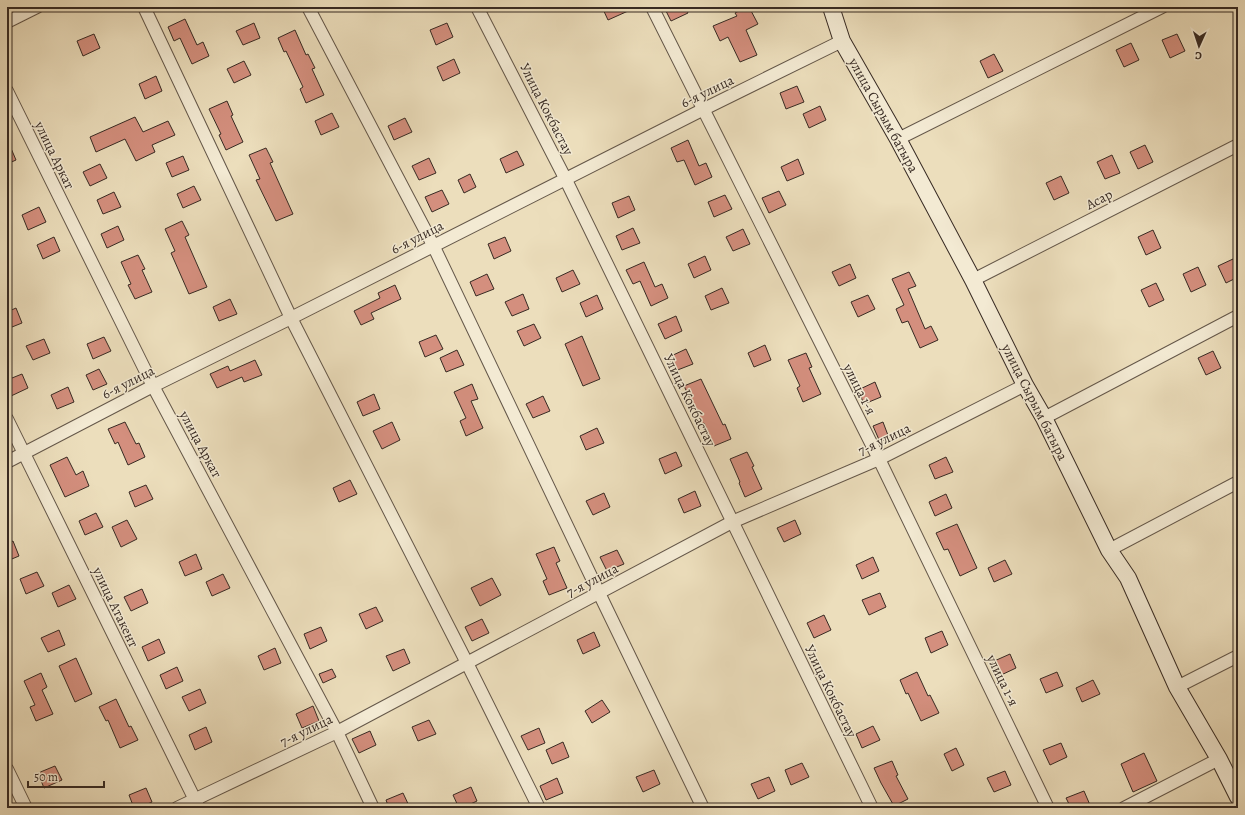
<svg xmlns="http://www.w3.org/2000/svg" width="1245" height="815" viewBox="0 0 1245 815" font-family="Alegreya,serif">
<rect width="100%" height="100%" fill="#ecdebc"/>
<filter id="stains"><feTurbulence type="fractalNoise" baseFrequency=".005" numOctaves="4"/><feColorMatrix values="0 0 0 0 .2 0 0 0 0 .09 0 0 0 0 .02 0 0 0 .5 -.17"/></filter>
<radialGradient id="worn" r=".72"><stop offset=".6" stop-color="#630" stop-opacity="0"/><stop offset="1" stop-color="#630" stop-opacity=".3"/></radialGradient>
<g fill="#d48f7e" stroke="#372a23">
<path d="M602,7H637L608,20Z"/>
<path d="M664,7H685L688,13L671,21Z"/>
<path d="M746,7H749L758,24L746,30L757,55L740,62L728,37L720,41L713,26L737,16L735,13Z"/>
<path d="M185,19L197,45L203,42L209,56L192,64L180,38L174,41L168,27Z"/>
<path d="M254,23L260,38L243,45L236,31Z"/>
<path d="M447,23L453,37L436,45L430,30Z"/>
<path d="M295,30L306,55L308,54L315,68L312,69L324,95L306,103L300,89L303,87L286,51L284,52L278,38Z"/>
<path d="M94,34L100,48L83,56L77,41Z"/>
<path d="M1177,34L1185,51L1170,58L1162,40Z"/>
<path d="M1131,43L1139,60L1124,67L1116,50Z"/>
<path d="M994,54L1003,71L988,78L980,61Z"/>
<path d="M454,59L460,73L443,81L437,67Z"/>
<path d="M244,61L251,75L234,83L227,69Z"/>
<path d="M156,76L162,91L145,99L139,84Z"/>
<path d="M797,86L804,102L786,109L780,93Z"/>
<path d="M227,101L233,115L231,116L243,142L226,150L219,135L221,134L209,109Z"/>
<path d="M820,106L826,120L809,128L803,114Z"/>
<path d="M332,113L339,127L321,135L315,121Z"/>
<path d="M135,117L143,132L168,121L175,135L152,145L155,152L136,161L125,139L96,152L90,137Z"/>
<path d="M405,118L412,132L394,140L388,126Z"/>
<path d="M7,139L16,160L7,164Z"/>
<path d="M688,140L699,166L706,163L712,177L695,185L684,160L677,162L671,148Z"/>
<path d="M1145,145L1153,162L1138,169L1130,152Z"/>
<path d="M266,148L273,162L270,163L293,214L276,221L256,180L260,179L249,155Z"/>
<path d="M517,151L524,165L506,173L500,159Z"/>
<path d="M1112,155L1120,173L1105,179L1097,162Z"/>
<path d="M183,156L189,170L172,177L166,163Z"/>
<path d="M429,158L436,173L419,180L412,166Z"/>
<path d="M798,159L804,174L787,181L781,167Z"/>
<path d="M100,164L107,178L90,186L83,172Z"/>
<path d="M470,174L476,187L464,193L458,180Z"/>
<path d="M1061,176L1069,193L1054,200L1046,183Z"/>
<path d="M194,186L201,200L183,208L177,194Z"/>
<path d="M442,190L449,204L432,212L425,197Z"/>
<path d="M779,191L786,205L769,213L762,198Z"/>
<path d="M114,192L121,207L103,214L97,200Z"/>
<path d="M725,195L732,209L714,217L708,202Z"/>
<path d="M629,196L635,210L618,218L612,203Z"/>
<path d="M39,207L46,222L28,230L22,215Z"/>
<path d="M182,221L189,235L185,237L207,287L189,294L171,253L175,251L165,229Z"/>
<path d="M118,226L124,240L107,248L101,234Z"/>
<path d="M633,228L640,243L622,250L616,236Z"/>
<path d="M743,229L750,244L733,251L726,237Z"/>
<path d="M1153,230L1161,248L1146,255L1138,237Z"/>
<path d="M54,237L60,251L43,259L37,245Z"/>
<path d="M505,237L511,251L494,259L488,244Z"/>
<path d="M138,255L145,269L142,270L152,292L135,299L128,285L131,284L121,262Z"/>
<path d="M705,256L711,270L694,278L688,264Z"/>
<path d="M1233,259L1238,270V277L1226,283L1218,266Z"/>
<path d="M644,262L655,287L662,284L668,298L651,306L640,281L633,284L626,270Z"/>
<path d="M850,264L856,278L839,286L832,272Z"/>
<path d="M1198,267L1206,285L1191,292L1183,274Z"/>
<path d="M573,270L580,284L562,292L556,278Z"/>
<path d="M909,272L916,286L908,289L925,329L931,326L938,340L920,348L908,321L902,323L896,309L904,305L892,279Z"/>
<path d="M487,274L494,289L476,296L470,282Z"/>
<path d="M1156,283L1164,300L1149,307L1141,290Z"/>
<path d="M395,285L401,299L371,313L374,319L361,325L354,311L380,298L378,293Z"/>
<path d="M722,288L729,303L711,310L705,296Z"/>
<path d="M523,294L529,309L512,316L505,302Z"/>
<path d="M597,295L603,309L586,317L580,303Z"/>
<path d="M868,295L875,309L858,317L851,302Z"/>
<path d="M230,299L237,314L219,321L213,307Z"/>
<path d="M16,308L22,323L7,329V312Z"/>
<path d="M676,316L682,331L665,339L658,324Z"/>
<path d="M534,324L541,338L524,346L517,331Z"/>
<path d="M436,335L443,349L425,357L419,342Z"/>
<path d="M582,336L600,379L583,386L565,344Z"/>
<path d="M104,337L111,351L93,359L87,344Z"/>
<path d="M44,339L50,353L33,360L26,346Z"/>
<path d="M765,345L771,360L754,367L748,353Z"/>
<path d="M686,349L693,364L675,371L669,357Z"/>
<path d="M457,350L464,365L446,372L440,358Z"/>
<path d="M1213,351L1221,368L1206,375L1198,358Z"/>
<path d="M806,353L812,367L809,368L821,394L803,402L797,388L800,386L788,360Z"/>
<path d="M255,360L262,375L244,382L242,377L217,388L210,374L228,366L230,371Z"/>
<path d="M99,369L107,384L93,390L86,375Z"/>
<path d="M22,374L28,388L11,396L7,387V380Z"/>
<path d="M701,379L723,425L725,424L731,439L714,446L704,423L702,424L684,386Z"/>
<path d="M875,382L881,397L864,404L858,390Z"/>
<path d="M472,384L478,399L471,401L483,428L466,436L460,421L466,418L454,392Z"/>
<path d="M68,387L74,402L57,409L51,395Z"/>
<path d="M374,394L380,409L363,416L357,402Z"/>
<path d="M543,396L550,411L533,418L526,404Z"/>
<path d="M125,422L136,444L139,443L145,457L128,465L118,442L115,444L108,429Z"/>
<path d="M392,422L400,440L382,449L373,431Z"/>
<path d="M883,422L889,438L880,442L873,426Z"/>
<path d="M597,428L604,443L586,450L580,436Z"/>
<path d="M676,452L682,466L665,474L659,459Z"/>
<path d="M747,452L754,466L752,467L762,489L745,497L739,483L740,482L730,459Z"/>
<path d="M67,457L76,475L83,471L89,486L65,497L50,465Z"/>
<path d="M946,457L953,472L935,479L929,465Z"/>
<path d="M350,480L357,494L339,502L333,488Z"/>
<path d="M146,485L153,499L135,507L129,492Z"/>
<path d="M695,491L701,506L684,513L678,499Z"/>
<path d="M604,493L610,507L593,515L586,501Z"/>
<path d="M946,494L952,508L935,516L929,502Z"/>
<path d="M96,513L103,527L85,535L79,521Z"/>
<path d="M127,520L137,539L121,547L112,527Z"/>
<path d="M795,520L801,534L784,542L777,528Z"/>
<path d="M957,524L977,568L960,576L948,549L944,550L936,533Z"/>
<path d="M13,541L19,556L7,561V544Z"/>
<path d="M554,547L560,561L556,563L567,588L549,595L543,581L547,579L536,554Z"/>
<path d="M617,550L624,564L607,571L600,557Z"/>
<path d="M196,554L202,569L185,576L179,562Z"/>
<path d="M873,557L879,571L862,579L856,565Z"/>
<path d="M1005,560L1012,574L994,582L988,568Z"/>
<path d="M37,572L44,586L26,594L20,579Z"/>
<path d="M223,574L230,588L212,596L206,582Z"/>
<path d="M492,578L501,595L480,606L471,588Z"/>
<path d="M69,585L76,599L58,607L52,593Z"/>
<path d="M142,589L148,603L131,611L124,597Z"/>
<path d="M880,593L886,607L869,615L862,600Z"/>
<path d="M376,607L383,621L366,629L359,614Z"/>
<path d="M824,615L831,630L814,638L807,623Z"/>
<path d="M482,619L489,633L472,641L465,627Z"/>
<path d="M321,627L327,641L310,649L304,634Z"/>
<path d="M59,630L65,645L48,652L41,638Z"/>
<path d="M942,631L948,645L931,653L925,638Z"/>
<path d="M594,632L600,646L583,654L577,640Z"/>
<path d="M159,639L165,653L148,661L142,647Z"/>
<path d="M275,648L281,663L264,670L258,656Z"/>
<path d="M404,649L410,663L393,671L386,656Z"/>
<path d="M1010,654L1016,668L999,676L992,662Z"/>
<path d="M76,658L92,694L75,702L59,666Z"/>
<path d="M177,667L183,681L166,689L160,675Z"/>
<path d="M332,669L336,677L323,683L319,674Z"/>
<path d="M917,672L928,696L930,695L939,713L921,721L908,693L906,694L900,680Z"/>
<path d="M1057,672L1063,686L1046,693L1040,679Z"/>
<path d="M41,673L47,687L42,690L53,714L36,721L30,707L35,705L24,681Z"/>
<path d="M1093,680L1100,694L1082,702L1076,688Z"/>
<path d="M200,689L206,703L189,711L182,697Z"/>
<path d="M116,699L129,727L131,726L138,740L120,748L108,720L106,721L99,707Z"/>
<path d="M602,700L610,712L592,723L585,711Z"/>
<path d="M313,706L319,721L302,728L296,714Z"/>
<path d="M429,720L436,734L418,741L412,727Z"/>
<path d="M873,726L880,740L862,748L856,734Z"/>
<path d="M206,727L212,742L195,750L189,735Z"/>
<path d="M539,728L545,743L528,750L521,736Z"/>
<path d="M370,731L376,745L359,753L352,739Z"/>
<path d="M563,742L569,757L552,764L546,750Z"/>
<path d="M1061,743L1067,757L1050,765L1043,750Z"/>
<path d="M956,748L964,765L952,771L944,754Z"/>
<path d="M1144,753L1157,781L1133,792L1121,764Z"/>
<path d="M892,761L898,775L896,776L908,799L894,806L881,783L874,768Z"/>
<path d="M802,763L809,777L791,785L785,770Z"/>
<path d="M55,766L62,780L44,788L38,773Z"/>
<path d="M654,770L660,784L643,792L636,777Z"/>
<path d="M1005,771L1011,785L994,792L987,778Z"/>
<path d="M769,777L775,791L758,799L751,784Z"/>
<path d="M557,778L563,793L546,800L540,786Z"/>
<path d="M471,787L477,801L462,808H459L453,795Z"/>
<path d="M146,788L152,802L139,808H134L129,795Z"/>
<path d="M1084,791L1090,805L1083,808H1071L1066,798Z"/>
<path d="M403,793L410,808H389L386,800Z"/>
</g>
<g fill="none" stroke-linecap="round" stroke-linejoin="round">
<g stroke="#645749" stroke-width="14">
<g id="street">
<path d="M144,7L291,318L467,663L539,808"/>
<path d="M308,7L433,245L599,593L703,808"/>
<path d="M477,7L565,178L872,808"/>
<path d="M652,7L879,459L1048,808"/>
<path d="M7,22L37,7"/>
<path d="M7,91L153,386L337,732L373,808"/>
<path d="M898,139L1162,7"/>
<path d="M973,280L1238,145"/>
<path d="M1044,418L1238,316"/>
<path d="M7,419L199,808"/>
<path d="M7,462L153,386L291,318L704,109L842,41"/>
<path d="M1109,550L1238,482"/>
<path d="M1177,687L1238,656"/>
<path d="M7,769L26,808"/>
<path d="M177,808L337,732L732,522L879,459L1025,385"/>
<path d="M1124,808L1219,759"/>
</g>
</g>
<g stroke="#372a23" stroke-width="18">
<path id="secondary" d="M831,7L842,41L898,139L973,280L1025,385L1044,418L1109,550L1128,578L1177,687L1219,759L1238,797"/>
</g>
<use href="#street" stroke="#f3ead3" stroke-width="12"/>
<use href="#secondary" stroke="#f3ead3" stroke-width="16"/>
</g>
<g text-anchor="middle" stroke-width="3" stroke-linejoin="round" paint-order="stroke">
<g font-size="14" fill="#372a23" stroke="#f3ead3">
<text transform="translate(707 91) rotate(-26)" y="5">6-я улица</text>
<text transform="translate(547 109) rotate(63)" y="5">Улица Кокбастау</text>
<text transform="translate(884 115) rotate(61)" y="5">улица Сырым батыра</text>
<text transform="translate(55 155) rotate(64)" y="5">улица Аркат</text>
<text transform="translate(1099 199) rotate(-27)" y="5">Асар</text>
<text transform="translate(417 237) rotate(-27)" y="5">6-я улица</text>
<text transform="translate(128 382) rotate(-27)" y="5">6-я улица</text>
<text transform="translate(860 389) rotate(63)" y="5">улица 1-я</text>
<text transform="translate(690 400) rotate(64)" y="5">Улица Кокбастау</text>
<text transform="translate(1035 402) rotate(63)" y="5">улица Сырым батыра</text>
<text transform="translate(884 439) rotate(-26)" y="5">7-я улица</text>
<text transform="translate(201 444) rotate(62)" y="5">улица Аркат</text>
<text transform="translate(592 580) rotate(-28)" y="5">7-я улица</text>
<text transform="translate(116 607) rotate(64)" y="5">улица Атакент</text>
<text transform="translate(1003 680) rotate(64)" y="5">улица 1-я</text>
<text transform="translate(831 691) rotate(64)" y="5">Улица Кокбастау</text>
<text transform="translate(306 730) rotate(-26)" y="5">7-я улица</text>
</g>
</g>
<rect width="1245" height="815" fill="none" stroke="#ecdebc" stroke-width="24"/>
<rect x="8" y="8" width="1229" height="799" fill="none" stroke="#372a23" stroke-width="2"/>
<rect x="12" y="12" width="1221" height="791" fill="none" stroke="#372a23"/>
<g transform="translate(1199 46) rotate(183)" stroke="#f3ead3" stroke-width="3" paint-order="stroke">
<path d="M0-3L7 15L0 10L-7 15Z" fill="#372a23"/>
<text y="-6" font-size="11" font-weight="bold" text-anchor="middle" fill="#372a23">С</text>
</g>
<path d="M28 781v6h76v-6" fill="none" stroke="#372a23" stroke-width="2"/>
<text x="34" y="781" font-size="12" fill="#372a23" stroke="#f3ead3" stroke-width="3" paint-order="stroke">50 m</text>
<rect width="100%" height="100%" filter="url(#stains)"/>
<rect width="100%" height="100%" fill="url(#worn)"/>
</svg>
